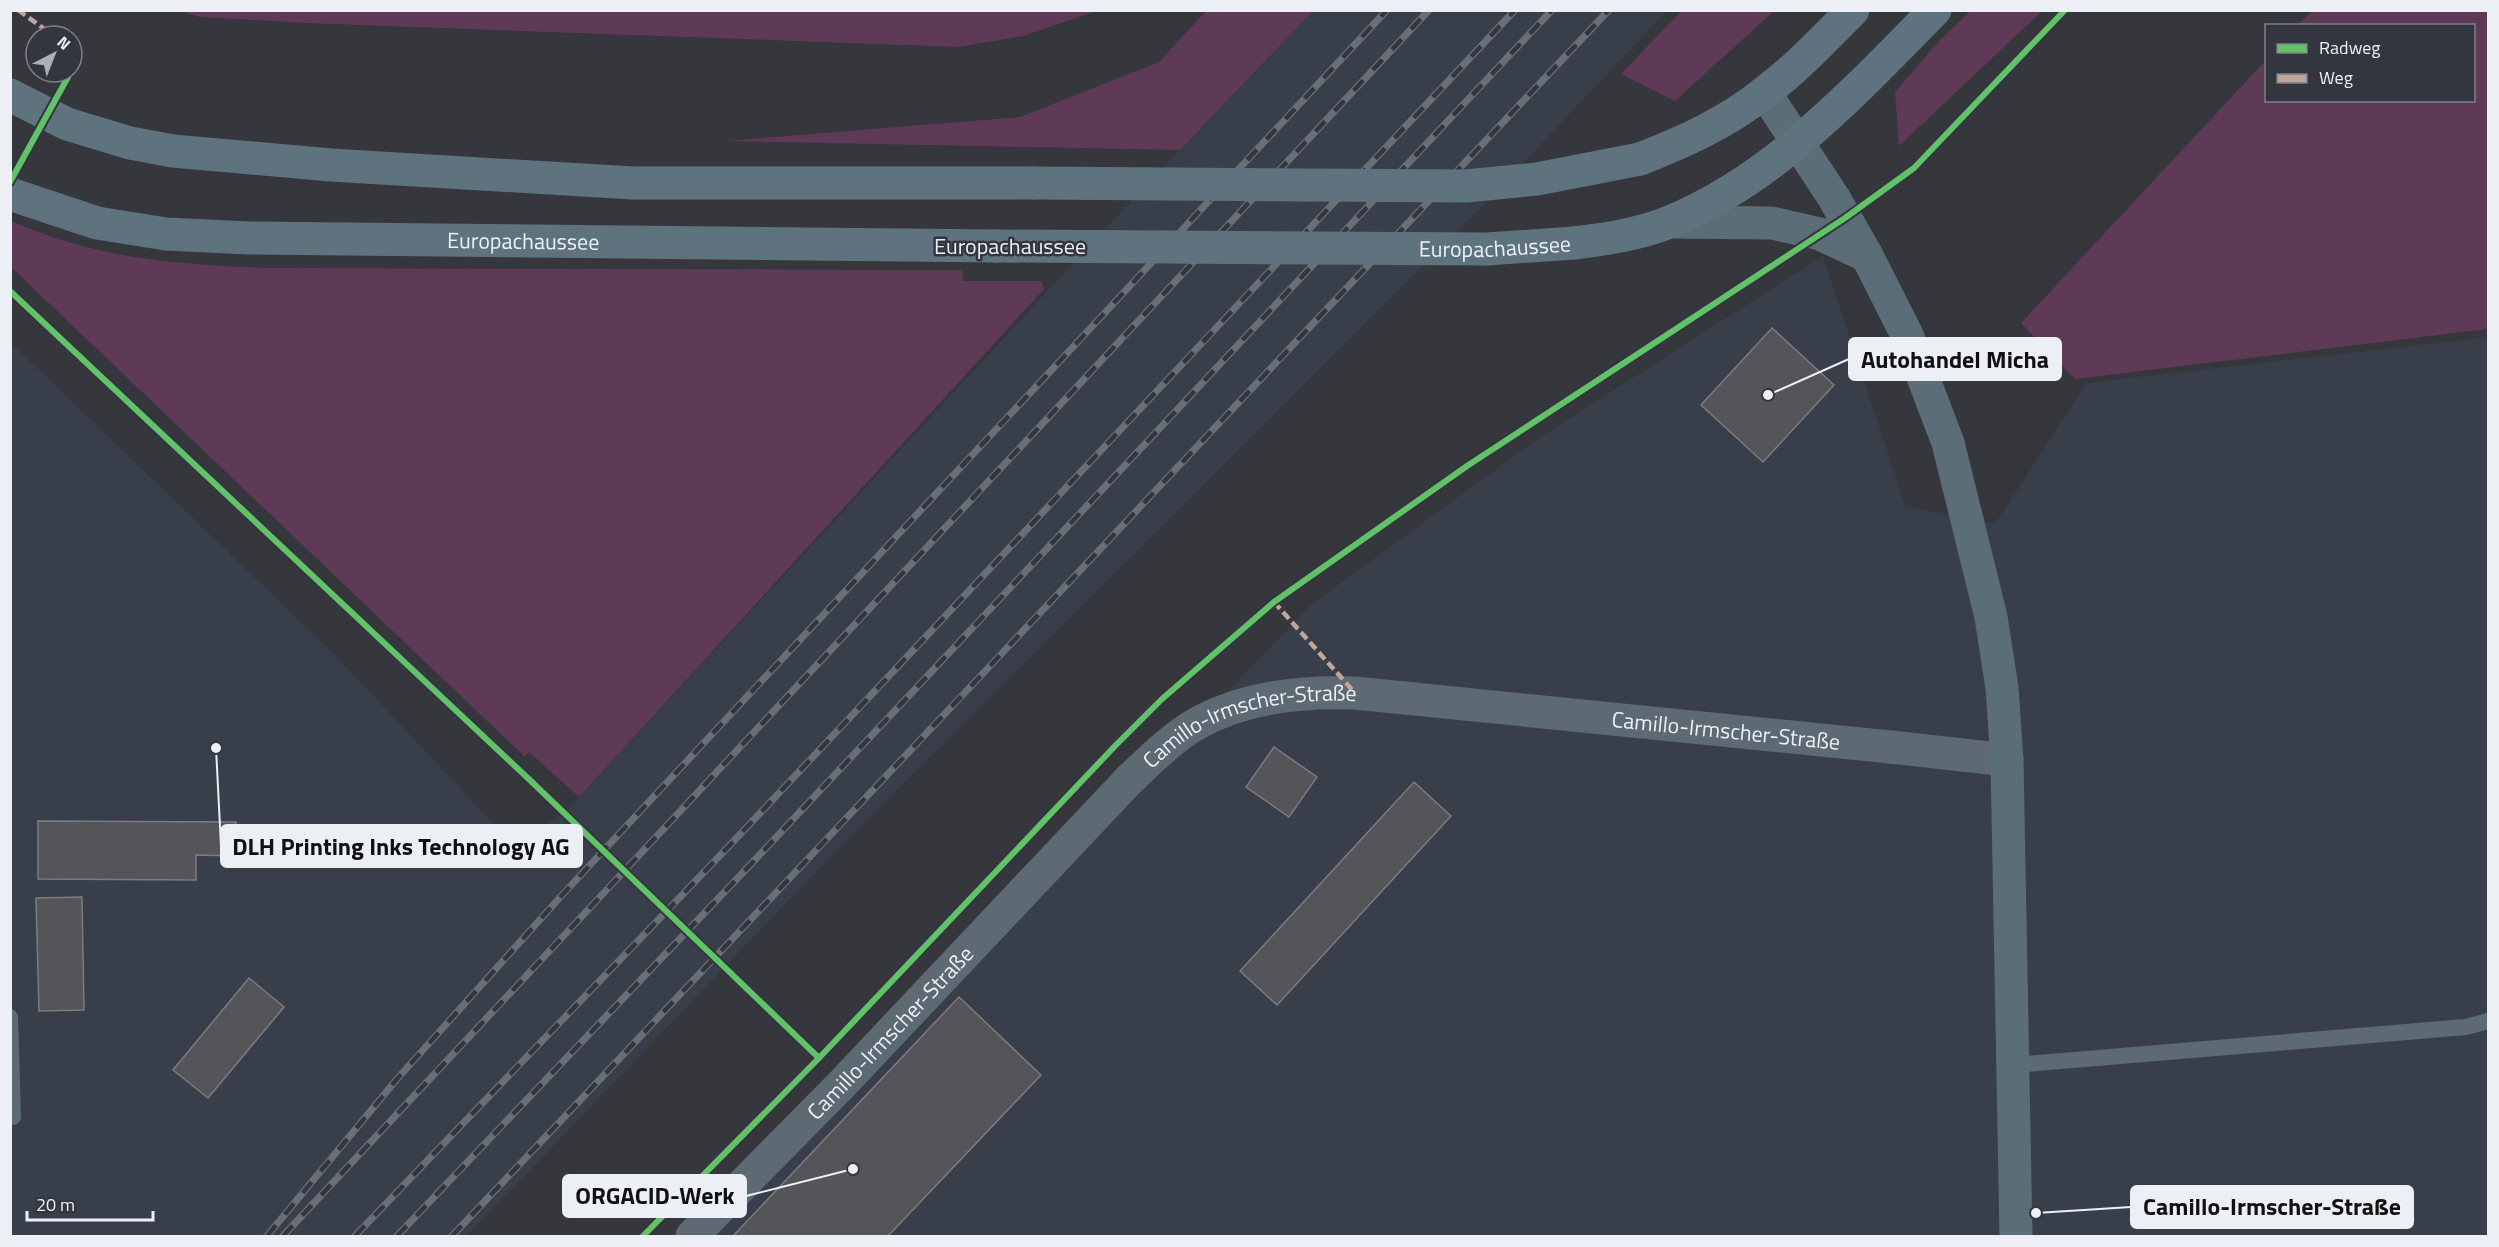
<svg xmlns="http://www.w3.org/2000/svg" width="2499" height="1247" viewBox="0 0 2499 1247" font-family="'Titillium Web',sans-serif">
<rect width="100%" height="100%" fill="#36373c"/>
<g fill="#393e4b">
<path d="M1313,11H1667L1471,218L838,849L467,1236H11L10,342L331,651L514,845L563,814L1117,216Z"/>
<path d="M1823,256L1905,506L1995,524L2087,383L2488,337V1236H702L1311,605L1533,442Z"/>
</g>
<g fill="#5e3a56">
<path d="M180,11L1096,10V11L1023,36L958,47L306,23L200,17Z"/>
<path d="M1206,11H1313L1180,150L726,141L1020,117L1159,62Z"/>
<path d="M1681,11V10L1774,11L1675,101L1621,74Z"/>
<path d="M1970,11H2042L1899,146L1895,92L1939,41Z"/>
<path d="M2312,11H2488V329L2075,379L2021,323L2266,60V100H2474V26L2298,25Z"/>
<path d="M11,221C98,259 173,264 267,268L962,270L963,281H1041L1044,289L579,797L529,752L525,757L11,267Z"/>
</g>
<g fill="#555559" stroke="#7c7c80" stroke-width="1.5">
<path d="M1772,328L1834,385L1763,462L1701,405Z"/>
<path d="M1274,747L1317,777L1289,817L1246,787Z"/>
<path d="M1414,782L1451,816L1277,1005L1240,971Z"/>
<path d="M38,821L236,822V856L196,855V880L38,879Z"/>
<path d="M82,897L84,1010L39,1011L36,898Z"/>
<path d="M249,978L284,1007L208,1098L173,1070Z"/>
<path d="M959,997L1041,1075L888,1236H733Z"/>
</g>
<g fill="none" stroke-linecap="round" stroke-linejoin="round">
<g stroke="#5d6a73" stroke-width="16">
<path d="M10,1017L13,1117"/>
<path d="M2013,1065L2466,1027L2488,1021"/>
</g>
<path stroke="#5d6a73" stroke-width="33" id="s1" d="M692,1236L843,1083L1128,781C1148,762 1168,742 1191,727C1240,697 1299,691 1355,693L1900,748L2007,760"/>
<g stroke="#5b6d76" stroke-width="33">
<path d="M1765,93L1834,198L1867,256L1907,335L1948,443L1991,617L2002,688L2007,760L2016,1236"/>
<path d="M1672,222L1772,223L1820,234L1867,256"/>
</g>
<g stroke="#5f737e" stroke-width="33">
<path d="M10,95L67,124L130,143L173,151L331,165L633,183H1034"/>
<path d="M1640,159C1684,142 1728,122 1765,92C1797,68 1825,38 1853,10"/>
<path id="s2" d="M10,194L97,223L166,234L249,238L997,246"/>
<path d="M1574,243C1607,239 1641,234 1672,221C1777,177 1857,89 1935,10"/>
</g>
<g stroke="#696f75" stroke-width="7">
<g id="rail">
<path d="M267,1236L397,1079L563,894L1387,10"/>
<path d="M283,1236L1429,10"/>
<path d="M355,1236L731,844L1515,10"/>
<path d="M397,1236L752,863L1552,10"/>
<path d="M452,1236L1609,10"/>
</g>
</g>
<use href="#rail" stroke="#33363f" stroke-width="4.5" stroke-dasharray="14" stroke-linecap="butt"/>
<g stroke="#5f737e" stroke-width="33">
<path d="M1034,183L1466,186L1537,179L1640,159"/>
<path id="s3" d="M997,246L1487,249L1574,243"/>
</g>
<g stroke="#c0a59a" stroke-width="4.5" stroke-dasharray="9 4.5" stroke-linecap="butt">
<path d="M18,10L54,36"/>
<path d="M1274,602L1355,693"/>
</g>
<g stroke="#33363f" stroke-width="10">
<g id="cycleway">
<path d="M10,182L68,77V72"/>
<path d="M10,291L533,783L819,1058"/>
<path d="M643,1236L819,1058L1115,746L1162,699L1274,602L1467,466L1845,218L1914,168L2065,10"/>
</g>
</g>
<use href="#cycleway" stroke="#61c268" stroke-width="6"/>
</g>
<g text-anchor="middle" stroke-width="5" stroke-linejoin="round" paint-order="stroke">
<g font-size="22" fill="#eceff4" stroke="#33363f">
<text dy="8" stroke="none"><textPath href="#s2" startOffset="519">Europachaussee</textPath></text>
<text dy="8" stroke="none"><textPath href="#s3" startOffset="498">Europachaussee</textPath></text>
<text x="1010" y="254">Europachaussee</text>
<text dy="8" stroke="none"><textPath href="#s1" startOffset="1256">Camillo-Irmscher-Straße</textPath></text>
<text dy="8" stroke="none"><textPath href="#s1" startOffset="770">Camillo-Irmscher-Straße</textPath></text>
<text dy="8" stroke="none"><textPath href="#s1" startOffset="284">Camillo-Irmscher-Straße</textPath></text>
</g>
</g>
<path fill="none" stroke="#eceff4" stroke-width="2" d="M1768 395L1849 359M216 748L221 846M853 1169L746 1196M2036 1213L2131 1207"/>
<g fill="#eceff4" stroke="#33363f" stroke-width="2">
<circle cx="1768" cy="395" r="6"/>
<circle cx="216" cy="748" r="6"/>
<circle cx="853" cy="1169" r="6"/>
<circle cx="2036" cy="1213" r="6"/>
</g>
<g fill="#eceff4" stroke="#eceff4" stroke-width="2">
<rect x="1849" y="338" width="212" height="42" rx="6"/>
<rect x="221" y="825" width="361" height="42" rx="6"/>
<rect x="563" y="1175" width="183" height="42" rx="6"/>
<rect x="2131" y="1186" width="282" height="42" rx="6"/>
</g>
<g font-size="24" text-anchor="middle" font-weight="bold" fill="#111">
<text x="1955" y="368">Autohandel Micha</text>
<text x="401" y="855">DLH Printing Inks Technology AG</text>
<text x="655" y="1204">ORGACID-Werk</text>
<text x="2272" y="1215">Camillo-Irmscher-Straße</text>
</g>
<rect width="2499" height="1247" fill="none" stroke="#eceff4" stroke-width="24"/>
<rect x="2265" y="24" width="210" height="78" fill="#33363f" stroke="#7d8087" stroke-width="1.5"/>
<rect x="2277" y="44" width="30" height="9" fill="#61c268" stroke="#7d8087" stroke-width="1.5"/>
<text x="2319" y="54" font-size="18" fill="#eceff4">Radweg</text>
<rect x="2277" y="74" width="30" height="9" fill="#c0a59a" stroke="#7d8087" stroke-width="1.5"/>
<text x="2319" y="84" font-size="18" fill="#eceff4">Weg</text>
<g transform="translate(54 54) rotate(42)"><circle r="28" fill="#33363f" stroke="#7d8087" stroke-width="1.5"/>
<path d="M0-4.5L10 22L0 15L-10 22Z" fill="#acafb4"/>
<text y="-9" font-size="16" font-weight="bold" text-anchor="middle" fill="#eceff4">N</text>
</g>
<path d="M27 1211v9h126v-9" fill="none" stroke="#eceff4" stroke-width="3"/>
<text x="36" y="1211" font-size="18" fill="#eceff4" stroke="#33363f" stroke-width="4.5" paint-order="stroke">20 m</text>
</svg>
